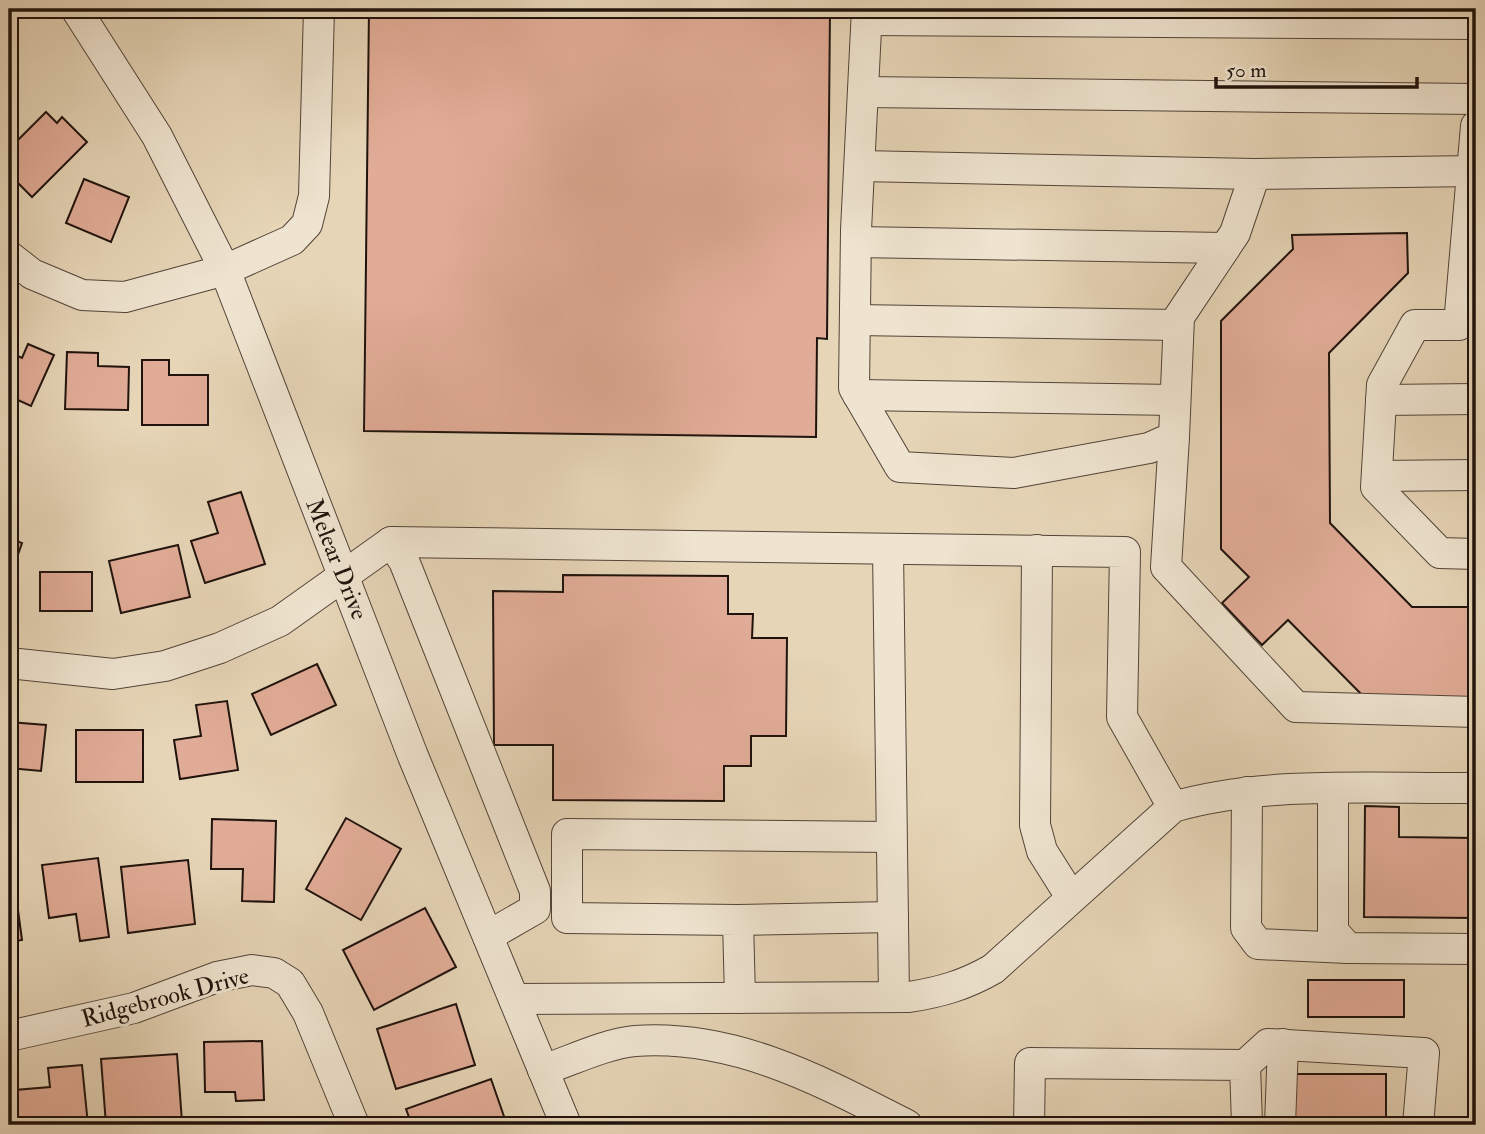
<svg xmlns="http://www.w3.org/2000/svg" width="1485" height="1134" viewBox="0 0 1485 1134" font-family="'IM FELL Double Pica',serif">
<rect width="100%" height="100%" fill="#e6d5b7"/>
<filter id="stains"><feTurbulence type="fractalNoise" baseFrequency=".00286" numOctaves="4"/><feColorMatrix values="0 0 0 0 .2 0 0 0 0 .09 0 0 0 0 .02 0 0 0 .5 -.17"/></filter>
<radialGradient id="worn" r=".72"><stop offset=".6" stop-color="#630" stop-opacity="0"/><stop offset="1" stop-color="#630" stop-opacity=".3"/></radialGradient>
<g fill="#e1ac97" stroke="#20130d" stroke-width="2">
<path d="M369,9H830L827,339L817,338L816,437L364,431Z"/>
<path d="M46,112L57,123L62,117L87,142L32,197L9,174V149Z"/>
<path d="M84,179L129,197L111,242L66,223Z"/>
<path d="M1407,233L1408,273L1329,353L1330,523L1412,607H1476V699L1365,698L1288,620L1262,645L1222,603L1249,577L1221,549V321L1293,249L1292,235Z"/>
<path d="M28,344L54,355L31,406L9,396V352L22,358Z"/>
<path d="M67,352L98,353V366L129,367L128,410L65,409Z"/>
<path d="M142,360H169V375H208V425H142Z"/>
<path d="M241,492L265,564L205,583L191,541L218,533L208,502Z"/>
<path d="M9,538L22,543L9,580Z"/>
<path d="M178,545L190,597L121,613L109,561Z"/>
<rect x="40" y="572" width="52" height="39"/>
<path d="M563,575L728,576V614H753L752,638H787L786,736H751V766H724V801L553,800V745H494L493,591L563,592Z"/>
<path d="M317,664L336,705L271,735L252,694Z"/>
<path d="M227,701L238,770L180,779L174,740L201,736L196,705Z"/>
<path d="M9,722L46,725L41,771L9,768Z"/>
<rect x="76" y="730" width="67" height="52"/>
<path d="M1365,806L1399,807V837L1476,838V918L1364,917Z"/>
<path d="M346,818L401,849L361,920L306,889Z"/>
<path d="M212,819L276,821L274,902L242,901L243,869H211Z"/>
<path d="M98,858L109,937L80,941L76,914L49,918L42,865Z"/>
<path d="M188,860L195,924L128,933L121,867Z"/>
<path d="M15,888L22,940L9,942V889Z"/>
<path d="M425,908L456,967L374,1010L343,950Z"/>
<rect x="1308" y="980" width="96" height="37"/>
<path d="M456,1004L475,1065L396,1089L377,1029Z"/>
<path d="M262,1041L264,1100L236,1101L235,1092H205L204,1042Z"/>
<path d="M177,1054L182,1122L106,1125L101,1059Z"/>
<path d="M82,1065L88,1125H19L15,1090L50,1087L48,1068Z"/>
<path d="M1294,1074H1386V1125H1293Z"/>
<path d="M491,1079L507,1125H412L406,1109Z"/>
</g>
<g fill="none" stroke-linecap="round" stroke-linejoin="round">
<g stroke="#524438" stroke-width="32">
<g id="minor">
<path d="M76,9L157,136L225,270L413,756L566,1125"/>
<path d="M867,9L856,230L854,388L900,467L1014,473L1149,448L1174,437L1179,317L1235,233L1255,174L1476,171"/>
<path d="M867,20L1476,24"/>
<path d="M863,92L1476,99"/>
<path d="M1476,126L1459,325H1415L1382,385L1376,487L1440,553L1476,554"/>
<path d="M860,166L1255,174"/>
<path d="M856,242L1225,248"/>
<path d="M9,256L32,274L82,295L125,297L225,270L292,240L307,224L314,196L319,9"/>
<path d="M855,320L1178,325"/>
<path d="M858,395L1175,400"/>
<path d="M1381,400L1476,399"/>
<path d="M1174,437L1166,567L1296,707L1476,712"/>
<path d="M1377,476L1476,475"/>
<path d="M391,542L404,561L535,891V909L488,936"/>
<path d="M888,549L894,997"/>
<path d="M1037,550L1035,825L1042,851L1071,897"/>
<path d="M9,663L113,674L165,666L220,648L280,621L391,542L1125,552L1122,717L1173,807"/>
<path d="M1333,790V931L1348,948L1476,949"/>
<path d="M1247,792L1246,928L1258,944L1348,948"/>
<path d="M738,920L893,917"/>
<path d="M740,998L738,920L567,918V834L891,837"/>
<path d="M514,999L909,997C941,992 965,985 993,969L1173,807C1265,780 1380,789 1476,788"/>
<path d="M9,1036L134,1008L217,977L252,970L274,973L290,983L308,1013L354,1125"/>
<path d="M1245,1065L1268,1044L1424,1053L1418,1125"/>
<path d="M543,1070C570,1061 608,1043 635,1041C735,1034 821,1081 907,1125"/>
<path d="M1029,1125L1030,1063L1245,1065L1247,1125"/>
<path d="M1280,1125L1283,1044"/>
</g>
</g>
<use href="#minor" stroke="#efe4d0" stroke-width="30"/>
</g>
<g text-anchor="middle" stroke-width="6" stroke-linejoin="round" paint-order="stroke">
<g font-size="24" fill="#20130d" stroke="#efe4d0">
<text transform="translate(337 559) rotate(68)" y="8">Melear Drive</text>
<text transform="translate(165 997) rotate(-15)" y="8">Ridgebrook Drive</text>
</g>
</g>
<rect width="1485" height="1134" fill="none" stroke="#e6d5b7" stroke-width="35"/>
<rect x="10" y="10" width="1464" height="1113" fill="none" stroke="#20130d" stroke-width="3.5"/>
<rect x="18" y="18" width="1450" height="1099" fill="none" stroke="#20130d" stroke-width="2"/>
<path d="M1216 77v10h201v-10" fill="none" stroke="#20130d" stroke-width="3.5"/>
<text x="1226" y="77" font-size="21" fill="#20130d" stroke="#efe4d0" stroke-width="5" paint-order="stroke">50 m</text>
<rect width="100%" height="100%" filter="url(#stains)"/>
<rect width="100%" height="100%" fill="url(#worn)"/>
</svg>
